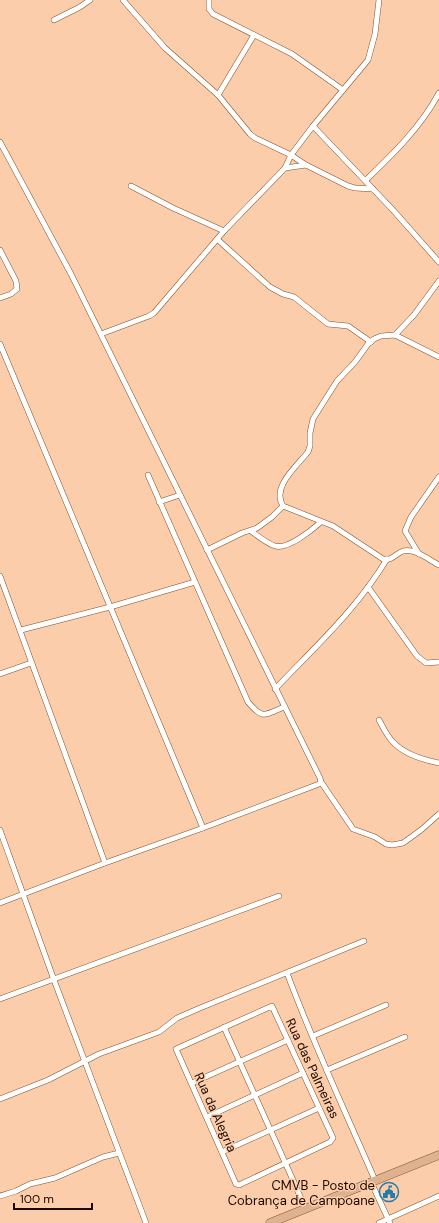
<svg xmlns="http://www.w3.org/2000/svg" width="439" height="1223" viewBox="0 0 439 1223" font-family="'DM Sans',sans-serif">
<rect width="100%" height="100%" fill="#fbcdaa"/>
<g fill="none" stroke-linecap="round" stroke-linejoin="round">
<g stroke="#835128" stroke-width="6">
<g id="minor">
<path d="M123,0L165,48L218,95L250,134L255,138L291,155L306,165L348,186L355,188L373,189"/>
<path d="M209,0V9L213,14L292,54L343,90"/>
<path d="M54,20L80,7L90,0"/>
<path d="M218,95L254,35"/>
<path d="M313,126L393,210L439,262"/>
<path d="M0,142L71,274L320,778L321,782L353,829L375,837L386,844L392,845L403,843L421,830L439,814"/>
<path d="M285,168L306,165"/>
<path d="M366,180C393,154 421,127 439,93"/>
<path d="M131,186L173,208L224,231"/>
<path d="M217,239L270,287L283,294L294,297L328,324L348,326L371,342"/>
<path d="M0,250L16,281L17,289L11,294L0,298"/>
<path d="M101,334L149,316L154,313L224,231L285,168L291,155L313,126L368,60L375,34L379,0"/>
<path d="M395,335L414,315L439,281"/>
<path d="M0,344L203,828"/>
<path d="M439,357L395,335L381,336L374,339L368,344L355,362L337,381L313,419L310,433V446L308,452C297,466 271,487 283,506L333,526L383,559C392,561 395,554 403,551C415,548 429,560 439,565"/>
<path d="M148,475L248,702C263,720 264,715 284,707"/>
<path d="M159,502L180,495"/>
<path d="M251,531C258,536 266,543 275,546C287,550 312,530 321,522"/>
<path d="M207,550L242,533L257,528L272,517L283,506"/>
<path d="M419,554L405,531L411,517L439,477"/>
<path d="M0,576L105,863"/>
<path d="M368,587L417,656L426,663L439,662"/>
<path d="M21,630L110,607L195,582"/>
<path d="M0,674L31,663"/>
<path d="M275,689C314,648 357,609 387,559"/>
<path d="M379,720C383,727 387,736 393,742C404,754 424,760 439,763"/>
<path d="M0,830L54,980L146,1223"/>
<path d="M0,903L105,863L203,828L319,784L321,782"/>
<path d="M287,973C313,1043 345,1111 375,1180"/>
<path d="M0,999L279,896"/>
<path d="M272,1006L333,1138L330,1142L239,1185L236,1184L176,1049Z"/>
<path d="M224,1027L293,1180L305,1208"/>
<path d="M313,1036L386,1005"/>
<path d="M327,1070L405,1037"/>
<path d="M192,1083L288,1040"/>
<path d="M0,1099L48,1080L99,1054L159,1032L177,1018L200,1008L364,941"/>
<path d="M207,1117L303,1073"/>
<path d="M222,1152L319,1108"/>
<path d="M371,1182L390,1223"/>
<path d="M0,1196L16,1191L30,1184L55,1178L103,1157L119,1153"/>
<path d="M379,1223L439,1196"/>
</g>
</g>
<g stroke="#89552e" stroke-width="9">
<path id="primary" d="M270,1223L439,1155"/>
</g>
<use href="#minor" stroke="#fff" stroke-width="5"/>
<use href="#primary" stroke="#dcb291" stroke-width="8"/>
</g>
<defs>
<g id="civic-ring" transform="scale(1)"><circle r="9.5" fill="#fbcdaa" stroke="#257cab" stroke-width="1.5"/><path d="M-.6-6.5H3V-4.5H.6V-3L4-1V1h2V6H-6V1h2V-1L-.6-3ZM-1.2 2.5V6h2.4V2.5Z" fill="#257cab"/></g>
</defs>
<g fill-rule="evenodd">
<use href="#civic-ring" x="389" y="1192"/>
</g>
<g text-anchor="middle" stroke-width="3" stroke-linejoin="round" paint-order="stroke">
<g font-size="13" fill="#1b0800" stroke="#fbcdaa">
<text transform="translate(313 1068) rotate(65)" y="5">Rua das Palmeiras</text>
<text transform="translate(216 1112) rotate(66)" y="5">Rua da Alegria</text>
</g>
<g font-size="13" fill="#1b0800" stroke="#fbcdaa" text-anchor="end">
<text x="375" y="1190">CMVB - Posto de<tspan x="375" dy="15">Cobrança de Campoane</tspan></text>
</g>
</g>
<path d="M14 1203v6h78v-6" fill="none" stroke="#1b0800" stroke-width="2"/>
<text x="20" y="1203" font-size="12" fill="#1b0800" stroke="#fbcdaa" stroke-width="3" paint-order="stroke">100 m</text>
</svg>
